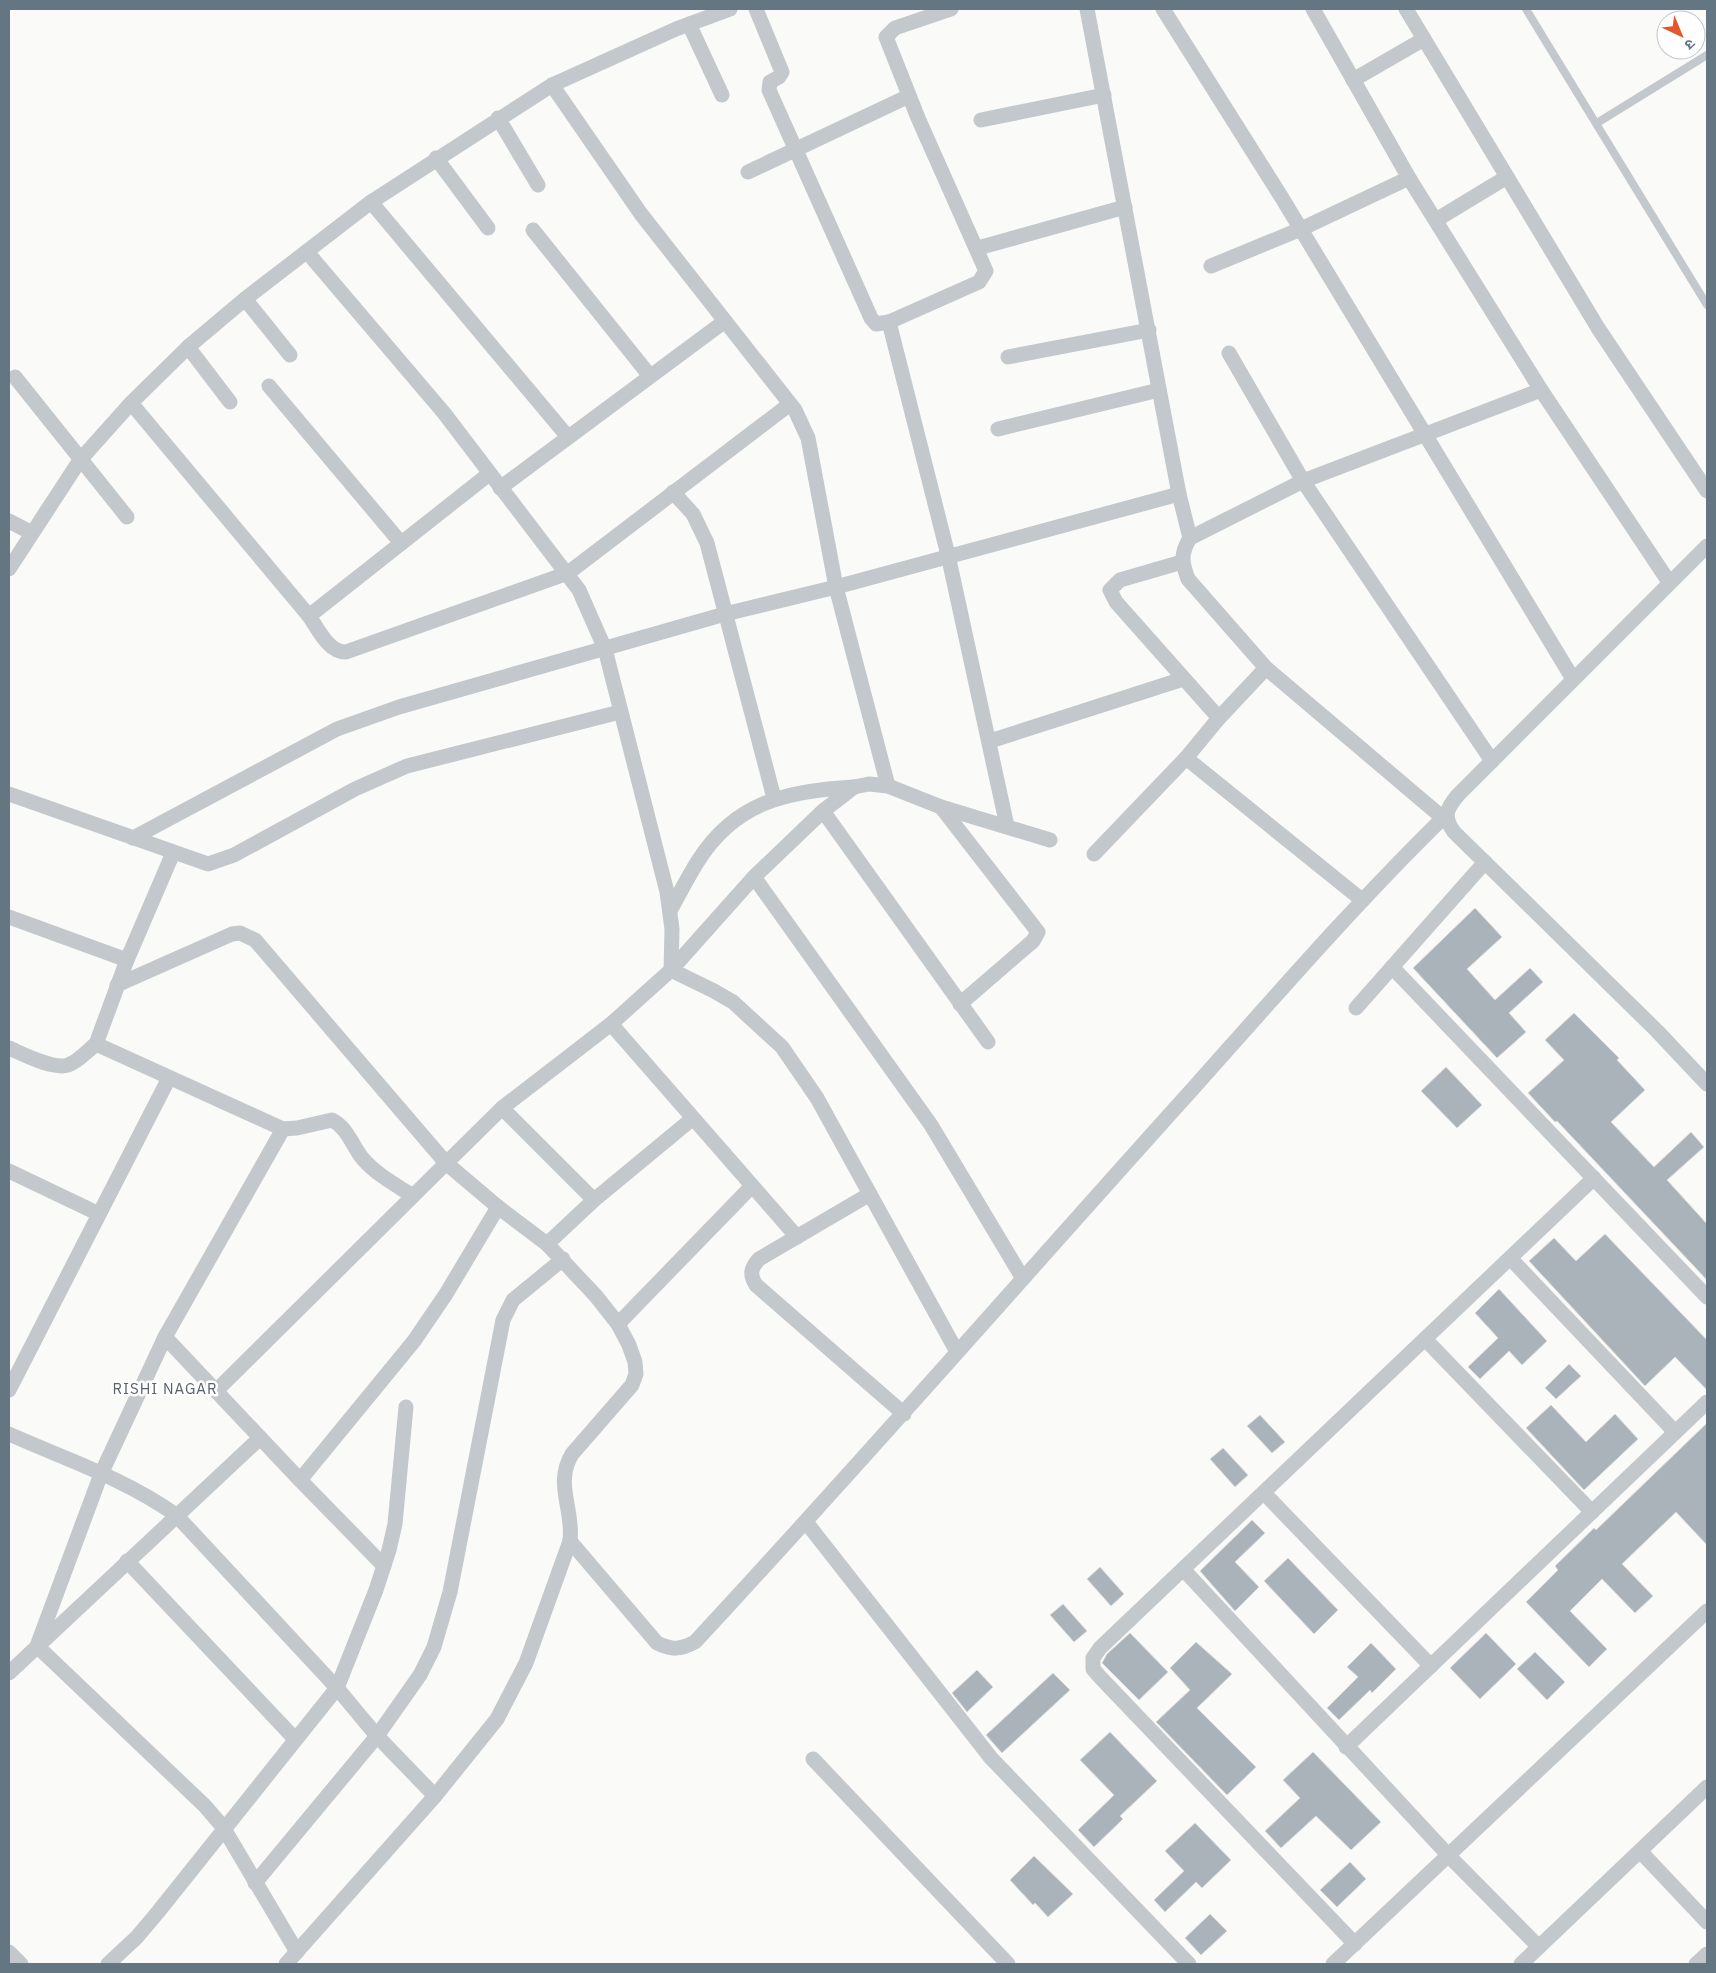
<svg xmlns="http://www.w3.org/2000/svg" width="1716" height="1973" viewBox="0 0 1716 1973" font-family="'IBM Plex Sans','Noto Sans Devanagari',sans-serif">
<rect width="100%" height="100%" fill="#fafaf8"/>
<g fill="#aab3b9" stroke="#dcdcda">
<path d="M1475,908L1502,937L1467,969L1495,1000L1530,968L1543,982L1509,1013L1526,1032L1497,1058L1413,968Z"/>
<path d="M1574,1013L1619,1058L1617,1060L1645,1090L1611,1122L1654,1167L1691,1132L1704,1147L1667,1180L1707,1224V1280L1557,1121L1555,1122L1528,1093L1564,1060L1545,1040Z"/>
<path d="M1446,1067L1482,1105L1457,1128L1421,1091Z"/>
<path d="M1605,1234L1707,1340V1390L1675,1357L1645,1386L1529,1261L1554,1238L1576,1261Z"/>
<path d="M1499,1289L1547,1341L1522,1365L1509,1351L1480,1379L1468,1367L1498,1338L1475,1313Z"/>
<path d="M1569,1364L1581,1376L1556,1399L1545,1388Z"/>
<path d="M1551,1405L1586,1442L1615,1414L1638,1439L1584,1490L1526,1428Z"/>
<path d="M1260,1415L1285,1442L1272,1453L1247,1426Z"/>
<path d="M1707,1423V1545L1676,1512L1622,1564L1653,1596L1635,1613L1602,1579L1570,1611L1607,1649L1589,1667L1526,1602L1558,1570L1555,1566L1594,1528L1596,1530Z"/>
<path d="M1223,1448L1248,1475L1235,1487L1210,1459Z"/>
<path d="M1252,1520L1265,1533L1235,1562L1259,1587L1235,1611L1200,1571Z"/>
<path d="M1288,1558L1338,1610L1314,1634L1264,1581Z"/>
<path d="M1100,1567L1124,1594L1111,1606L1087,1579Z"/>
<path d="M1063,1604L1087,1631L1074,1642L1050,1615Z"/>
<path d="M1130,1633L1168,1672L1139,1700L1102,1663L1107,1654Z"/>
<path d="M1486,1633L1516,1664L1480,1699L1450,1668Z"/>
<path d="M1196,1642L1232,1674L1197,1708L1256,1767L1227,1795L1156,1722L1190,1690L1170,1668Z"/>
<path d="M1371,1643L1396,1669L1372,1693L1370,1690L1339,1720L1327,1708L1358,1677L1347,1667Z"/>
<path d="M1535,1652L1565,1682L1547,1700L1517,1669Z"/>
<path d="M977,1670L993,1687L967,1712L952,1693Z"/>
<path d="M1053,1673L1070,1690L1002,1753L986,1735Z"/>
<path d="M1110,1732L1157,1781L1120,1816L1123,1819L1094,1847L1078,1830L1114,1795L1080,1760Z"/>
<path d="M1313,1752L1381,1822L1351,1850L1316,1816L1281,1848L1265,1831L1300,1798L1283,1780Z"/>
<path d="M1195,1823L1231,1860L1202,1888L1196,1882L1165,1912L1154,1900L1184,1871L1165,1851Z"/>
<path d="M1034,1856L1073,1894L1048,1917L1035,1903L1033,1905L1010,1880Z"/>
<path d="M1350,1862L1366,1879L1337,1907L1320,1890Z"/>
<path d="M1210,1914L1227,1931L1201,1955L1185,1938Z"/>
</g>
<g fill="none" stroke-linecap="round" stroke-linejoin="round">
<g stroke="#c3c8cc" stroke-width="8">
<path d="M1526,9L1707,305"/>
<path d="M1597,123L1707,55"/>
</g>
<g stroke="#c3c8cc" stroke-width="15">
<path d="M756,9L782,72L779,77L770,82L769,90L871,318L876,324L889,322"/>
<path d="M951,9L895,28L886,37L918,118L986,271L979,282L889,322L948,555L1007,826"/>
<path d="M1087,9L1179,494L1190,538"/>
<path d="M1163,9L1282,198L1573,679"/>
<path d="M1313,9L1409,178L1541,390L1669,582"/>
<path d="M1406,9L1598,328L1707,491"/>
<path d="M689,24L722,95"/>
<path d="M1353,80L1424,39"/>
<path d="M552,85L641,214L795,410L808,438L836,587L888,786"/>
<path d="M498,118L538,185"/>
<path d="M981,120L1104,95"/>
<path d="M436,158L488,228"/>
<path d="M748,172L909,96"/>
<path d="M371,202L568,437"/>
<path d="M1436,220L1507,177"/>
<path d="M533,230L650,376"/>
<path d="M978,248L1125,207"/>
<path d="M1211,266L1301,229L1409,178"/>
<path d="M245,299L290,355"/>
<path d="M188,347L230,402"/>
<path d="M1229,353L1303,481L1492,761"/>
<path d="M1008,357L1149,330"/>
<path d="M15,377L127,517"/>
<path d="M269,386L401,543"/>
<path d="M131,403L309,616C318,629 329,653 346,652L568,573L790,404"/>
<path d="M998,429L1159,390"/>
<path d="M500,488L725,321"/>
<path d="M673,492L693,514L707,543L774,798"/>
<path d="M9,521L32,533"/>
<path d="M1707,546L1458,795C1446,809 1443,817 1454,832L1657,1031L1707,1084"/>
<path d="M1182,562L1120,580L1110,590L1116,602L1219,718"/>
<path d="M9,569L80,460L131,403L188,347L245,299L371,202L552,85L676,29L730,9"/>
<path d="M309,616L489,474"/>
<path d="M990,741L1183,679"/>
<path d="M1186,758L1362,900"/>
<path d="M9,794L208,864L234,855L355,789L407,766L620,712"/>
<path d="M941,807L1038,932L1033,941L960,1004"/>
<path d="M823,811L988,1042"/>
<path d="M1443,818L1266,668L1188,579C1182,563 1180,554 1190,538L1303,481L1541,390"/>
<path d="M133,838L337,729L399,707L725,614L836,587L1179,494"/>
<path d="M173,853L127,960L96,1044L283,1129L297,1128L332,1120C347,1127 353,1147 363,1159C377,1175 396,1185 413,1196L502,1108L611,1024L671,970L672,929L667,892L605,649L579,590L444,413L307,252"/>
<path d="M1094,854L1186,758L1219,718L1266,668"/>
<path d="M754,877L931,1125L1022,1277"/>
<path d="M670,911C679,894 688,877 698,861C736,801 788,791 854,787"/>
<path d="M9,917L127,960"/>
<path d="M1392,967L1707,1297"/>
<path d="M117,985L232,934L240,933L255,940L446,1163L498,1207L547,1244L596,1296L618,1324L629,1345L635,1362L636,1374L632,1385L572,1454C554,1484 574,1509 570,1541L526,1663L497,1719L435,1796L286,1964"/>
<path d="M1356,1008L1485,862"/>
<path d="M611,1024L797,1237"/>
<path d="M9,1048C23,1054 53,1070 68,1065C78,1062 87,1051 96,1044"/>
<path d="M502,1108L594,1200"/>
<path d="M283,1129L165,1337L101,1474L37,1646L205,1806L223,1827L297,1952"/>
<path d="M9,1171L99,1214"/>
<path d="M870,1194L759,1259C751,1268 749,1274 756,1285L904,1414"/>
<path d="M547,1244L594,1200L692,1119"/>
<path d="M1510,1258L1675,1432"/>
<path d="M618,1324L752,1186"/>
<path d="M165,1337L300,1480L384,1566"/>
<path d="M1425,1339L1592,1512"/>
<path d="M957,1352L817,1098L782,1047L733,1002L714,991L671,970L754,877L823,811L854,787L869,784L888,786L941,807L1050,840"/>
<path d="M9,1390L169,1078"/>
<path d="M216,1391L413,1196"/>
<path d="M9,1434C65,1459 126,1479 176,1515L337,1688L377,1736L435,1796"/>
<path d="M300,1480L414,1341L446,1294L498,1207"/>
<path d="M1264,1493L1431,1666"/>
<path d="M806,1522L991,1758L1189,1964"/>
<path d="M570,1541L657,1643C672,1650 680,1650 695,1642C866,1458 1030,1269 1198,1083C1279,992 1359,900 1446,815"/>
<path d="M127,1561L295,1739"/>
<path d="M1183,1569L1449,1856L1539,1947"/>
<path d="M9,1673L260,1438"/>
<path d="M1346,1747L1707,1402"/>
<path d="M813,1759L1008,1964"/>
<path d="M1640,1851L1707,1922"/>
<path d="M255,1883L377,1736L420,1675L434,1647L450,1592L503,1320L513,1300L563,1259"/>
<path d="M1355,1944L1100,1677L1093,1669V1658L1100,1648L1594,1178"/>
<path d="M9,1952L21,1964"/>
<path d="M108,1964L137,1937L158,1912L337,1688L376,1590L389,1550L395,1524L406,1407"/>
<path d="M1333,1964L1707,1611"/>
<path d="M1521,1964L1707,1787"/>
<path d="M1696,1964L1707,1954"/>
</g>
</g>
<g text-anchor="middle" stroke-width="5" stroke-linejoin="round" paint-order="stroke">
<g font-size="15" letter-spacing="1" fill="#57646e" stroke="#fff">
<text x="165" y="1394">RISHI NAGAR</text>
</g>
</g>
<rect width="1716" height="1973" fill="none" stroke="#657683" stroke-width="20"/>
<g transform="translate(1681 35) rotate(136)"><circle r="24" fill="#ffffff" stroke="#c1c8cd"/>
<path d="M0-4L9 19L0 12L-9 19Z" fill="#e4572e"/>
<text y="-8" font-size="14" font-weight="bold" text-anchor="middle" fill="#657683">उ</text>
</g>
</svg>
